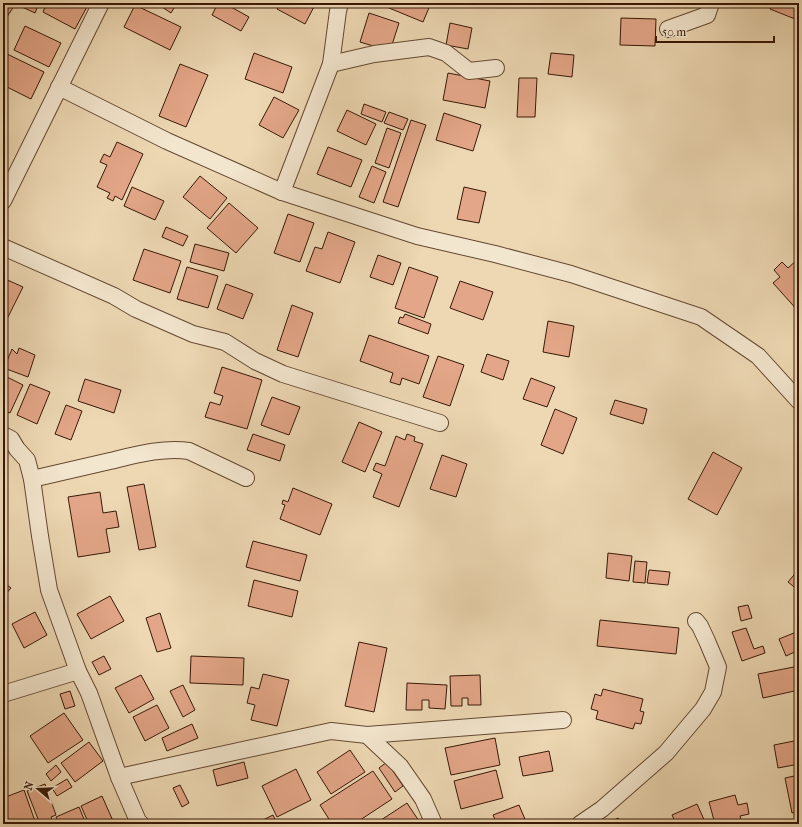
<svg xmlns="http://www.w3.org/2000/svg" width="802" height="827" viewBox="0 0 802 827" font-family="'IM FELL French Canon',serif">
<rect width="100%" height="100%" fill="#edd8b3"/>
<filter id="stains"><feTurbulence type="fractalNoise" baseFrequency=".005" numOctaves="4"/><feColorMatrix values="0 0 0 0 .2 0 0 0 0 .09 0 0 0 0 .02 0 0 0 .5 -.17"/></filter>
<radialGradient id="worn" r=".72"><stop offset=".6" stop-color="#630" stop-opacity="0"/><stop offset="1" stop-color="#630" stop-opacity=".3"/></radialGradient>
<g fill="#e3a688" stroke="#381806">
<path d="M3,3H9L14,6L3,23Z"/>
<path d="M24,3H39L35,13L22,7Z"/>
<path d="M47,3H89L75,29L43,12Z"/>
<path d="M156,3H177L171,13Z"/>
<path d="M218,3H224L249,17L241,31L212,15Z"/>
<path d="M280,3H316L305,24L277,9Z"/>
<path d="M377,3H431L423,22Z"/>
<path d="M773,3H799V8L795,19L770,9Z"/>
<path d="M135,5L181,27L170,50L124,27Z"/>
<path d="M369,13L399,23L390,51L360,42Z"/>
<path d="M621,18L656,19L655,46L620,45Z"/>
<path d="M450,23L472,28L468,49L446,45Z"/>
<path d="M25,26L61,43L49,67L14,50Z"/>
<path d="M3,52L44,72L31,99L3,85Z"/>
<path d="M254,53L292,67L283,93L245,79Z"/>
<path d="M551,53L574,55L572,77L548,74Z"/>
<path d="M180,64L208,75L186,127L159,116Z"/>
<path d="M448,73L490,81L485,108L443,100Z"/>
<path d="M519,78H537L535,117H517Z"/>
<path d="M274,97L299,110L283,138L259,125Z"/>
<path d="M364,104L386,112L382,122L361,114Z"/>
<path d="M347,110L376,124L366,145L337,131Z"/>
<path d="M389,112L408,119L403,130L384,123Z"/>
<path d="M444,113L481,125L473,151L436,140Z"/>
<path d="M411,120L426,125L398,207L383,202Z"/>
<path d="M387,128L401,133L389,168L375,163Z"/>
<path d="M117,142L143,154L122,200L115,196L113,201L107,198L110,193L97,187L107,165L100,162L104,154L110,157Z"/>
<path d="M328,147L362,160L351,187L317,174Z"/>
<path d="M372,166L386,172L374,203L359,197Z"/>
<path d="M200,176L227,198L210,219L183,197Z"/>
<path d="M132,187L164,201L155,220L124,206Z"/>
<path d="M464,187L486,192L479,223L457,219Z"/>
<path d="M229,203L258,228L236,253L207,228Z"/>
<path d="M288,214L314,223L300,262L274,253Z"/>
<path d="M166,227L188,236L183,246L162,237Z"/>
<path d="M328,232L355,242L340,283L306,271L315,247L322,249Z"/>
<path d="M195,244L229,253L224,271L190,262Z"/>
<path d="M144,249L181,261L170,293L133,280Z"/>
<path d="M378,255L401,263L393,285L370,277Z"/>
<path d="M799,258V312L773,283L780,277L774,270L782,262L788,268Z"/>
<path d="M187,267L218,276L208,308L177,299Z"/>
<path d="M409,267L438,277L424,318L395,308Z"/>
<path d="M3,278L23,287L7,319L3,317Z"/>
<path d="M460,281L493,292L483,320L450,308Z"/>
<path d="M226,284L253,294L243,319L217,309Z"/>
<path d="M292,305L313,313L298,357L277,350Z"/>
<path d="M405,314L431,324L428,334L398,323L400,317L403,318Z"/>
<path d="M548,321L574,326L569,357L543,352Z"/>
<path d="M369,335L429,356L419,384L402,378L400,385L390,382L393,373L360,361Z"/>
<path d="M19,348L35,355L28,377L4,368L12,349L17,354Z"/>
<path d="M487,354L509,361L503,380L481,372Z"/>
<path d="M438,356L464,365L450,406L423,397Z"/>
<path d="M222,367L262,380L247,429L205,417L210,402L220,405L223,396L214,393Z"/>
<path d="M3,375L23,385L10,413L3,410Z"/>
<path d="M531,378L555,387L547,407L523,399Z"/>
<path d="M85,379L121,390L114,413L78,401Z"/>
<path d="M30,384L50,392L37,424L17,415Z"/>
<path d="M272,397L300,407L289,435L261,425Z"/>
<path d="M615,400L647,409L643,424L610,414Z"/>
<path d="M66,405L82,411L71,440L55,434Z"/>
<path d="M555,409L577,418L563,454L541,445Z"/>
<path d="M359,422L382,432L365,472L342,462Z"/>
<path d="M253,434L285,445L280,461L247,450Z"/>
<path d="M407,434L415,437L414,441L423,444L399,507L373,497L382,474L373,470L376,463L385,466L396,436L405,440Z"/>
<path d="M713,452L742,468L717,515L688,499Z"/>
<path d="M442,455L467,464L456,497L430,489Z"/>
<path d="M144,484L156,547L139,550L127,487Z"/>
<path d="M293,488L332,504L320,535L280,519L285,505L282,504L283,500L288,502Z"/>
<path d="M100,492L103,513L116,511L119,527L106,529L110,552L78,557L68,497Z"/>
<path d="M253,541L307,555L300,581L246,567Z"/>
<path d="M608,553L632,556L629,581L606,578Z"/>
<path d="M635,561L647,562L645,583L633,582Z"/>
<path d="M799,569V591L788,582Z"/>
<path d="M649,570L670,572L668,585L647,583Z"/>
<path d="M254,580L298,591L292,617L248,606Z"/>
<path d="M3,582L11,588L3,597Z"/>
<path d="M110,596L124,621L91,639L77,614Z"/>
<path d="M748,605L752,618L741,621L738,607Z"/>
<path d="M35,612L47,635L24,648L12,624Z"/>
<path d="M160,613L171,648L157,652L146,618Z"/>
<path d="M600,620L679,628L676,654L597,646Z"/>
<path d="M746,628L754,649L763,646L765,653L742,661L732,632Z"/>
<path d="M799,631V650L786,656L779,639Z"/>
<path d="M359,642L387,648L374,712L345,706Z"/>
<path d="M104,656L111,669L99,675L92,662Z"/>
<path d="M191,656L244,658L243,685L190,683Z"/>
<path d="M799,666V690L763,698L758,674Z"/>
<path d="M263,674L289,680L277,726L251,720L255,705L247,703L251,687L259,689Z"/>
<path d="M141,675L154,699L129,713L115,688Z"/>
<path d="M480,675L481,705H468V698H462V706H451L450,676Z"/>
<path d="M407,683L447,685L445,709L429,708V700H422V710H406Z"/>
<path d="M183,685L195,710L183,717L170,691Z"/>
<path d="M603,689L643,699L640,711L644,712L641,724L635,723L633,729L596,719L598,711L591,709L595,694L601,696Z"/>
<path d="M70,691L75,706L65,709L60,694Z"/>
<path d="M157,705L169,728L145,741L133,717Z"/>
<path d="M64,713L83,740L48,763L30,736Z"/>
<path d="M192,724L198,738L167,751L162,738Z"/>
<path d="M495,738L500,765L451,775L445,748Z"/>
<path d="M799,740V764L778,768L774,745Z"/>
<path d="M89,742L103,761L75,782L61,763Z"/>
<path d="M350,750L365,772L331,794L317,772Z"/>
<path d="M549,751L553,771L523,776L519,757Z"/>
<path d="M244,762L248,778L217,786L213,770Z"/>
<path d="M387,762L403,786L395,792L379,768Z"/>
<path d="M56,765L61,772L51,781L46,774Z"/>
<path d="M296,769L311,800L277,817L262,786Z"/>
<path d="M496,770L503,798L461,809L454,781Z"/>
<path d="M373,771L392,799L354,824H332L320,805Z"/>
<path d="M799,775V811L792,813L785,778Z"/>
<path d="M67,779L72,787L57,796L52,788Z"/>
<path d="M45,784L56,815L51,817L54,824H40L27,791Z"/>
<path d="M180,785L189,803L182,807L173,788Z"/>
<path d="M24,790L36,824H8L3,810V798Z"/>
<path d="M735,795L738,805L747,803L749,814L740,816L742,823L737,824H715L709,802Z"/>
<path d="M102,796L113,821L107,824H89L81,806Z"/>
<path d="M407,803L421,824H375Z"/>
<path d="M697,804L706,824H676L672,815Z"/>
<path d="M519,805L527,824H497L493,815Z"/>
<path d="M79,807L86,824H59L56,817Z"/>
<path d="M273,815L277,824H258L257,823Z"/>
<path d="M618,818L621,824H607Z"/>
</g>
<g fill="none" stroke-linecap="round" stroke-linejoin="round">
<g stroke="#654831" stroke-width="18">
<g id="street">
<path d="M668,29L707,15L711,3"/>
<path d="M331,64L374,54L429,47L446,53L469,71L496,68"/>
<path d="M59,87L167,141L282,192L417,236L495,254L571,274L701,317L758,356L799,401"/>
<path d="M282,192L331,64L338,11L340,3"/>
<path d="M3,201L101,3"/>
<path d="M3,247L114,296L136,309L193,334L225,342L255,361L283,374L440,423"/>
<path d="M3,435L11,439L17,449L27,460L32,479L40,536L49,590L78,671L89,693L119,777L138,821L141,824"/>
<path d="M32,479C58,473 84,467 110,461C135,455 164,447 189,451L246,478"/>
<path d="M3,694L78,671"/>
<path d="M367,735L400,766L423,799L434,824"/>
<path d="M119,777L331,731L367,735L563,720"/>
<path d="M580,824L602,809L666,753L703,709L713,692L718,667L707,641L700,626L696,621"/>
</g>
</g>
<use href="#street" stroke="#f3e6ce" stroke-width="16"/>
</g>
<rect width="802" height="827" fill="none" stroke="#edd8b3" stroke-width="16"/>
<rect x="4" y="4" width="794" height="819" fill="none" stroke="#381806" stroke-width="2"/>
<rect x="8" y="8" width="786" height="811" fill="none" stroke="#381806"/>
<g transform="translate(38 789) rotate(289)" stroke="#f3e6ce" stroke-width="3" paint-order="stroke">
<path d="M0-3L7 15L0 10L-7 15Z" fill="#381806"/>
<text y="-6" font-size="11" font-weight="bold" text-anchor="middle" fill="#381806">N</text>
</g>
<path d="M656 36v6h118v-6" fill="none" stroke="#381806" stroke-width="2"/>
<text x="662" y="36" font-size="12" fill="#381806" stroke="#f3e6ce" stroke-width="3" paint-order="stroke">50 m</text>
<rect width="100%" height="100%" filter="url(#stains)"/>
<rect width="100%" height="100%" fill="url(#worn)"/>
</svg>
